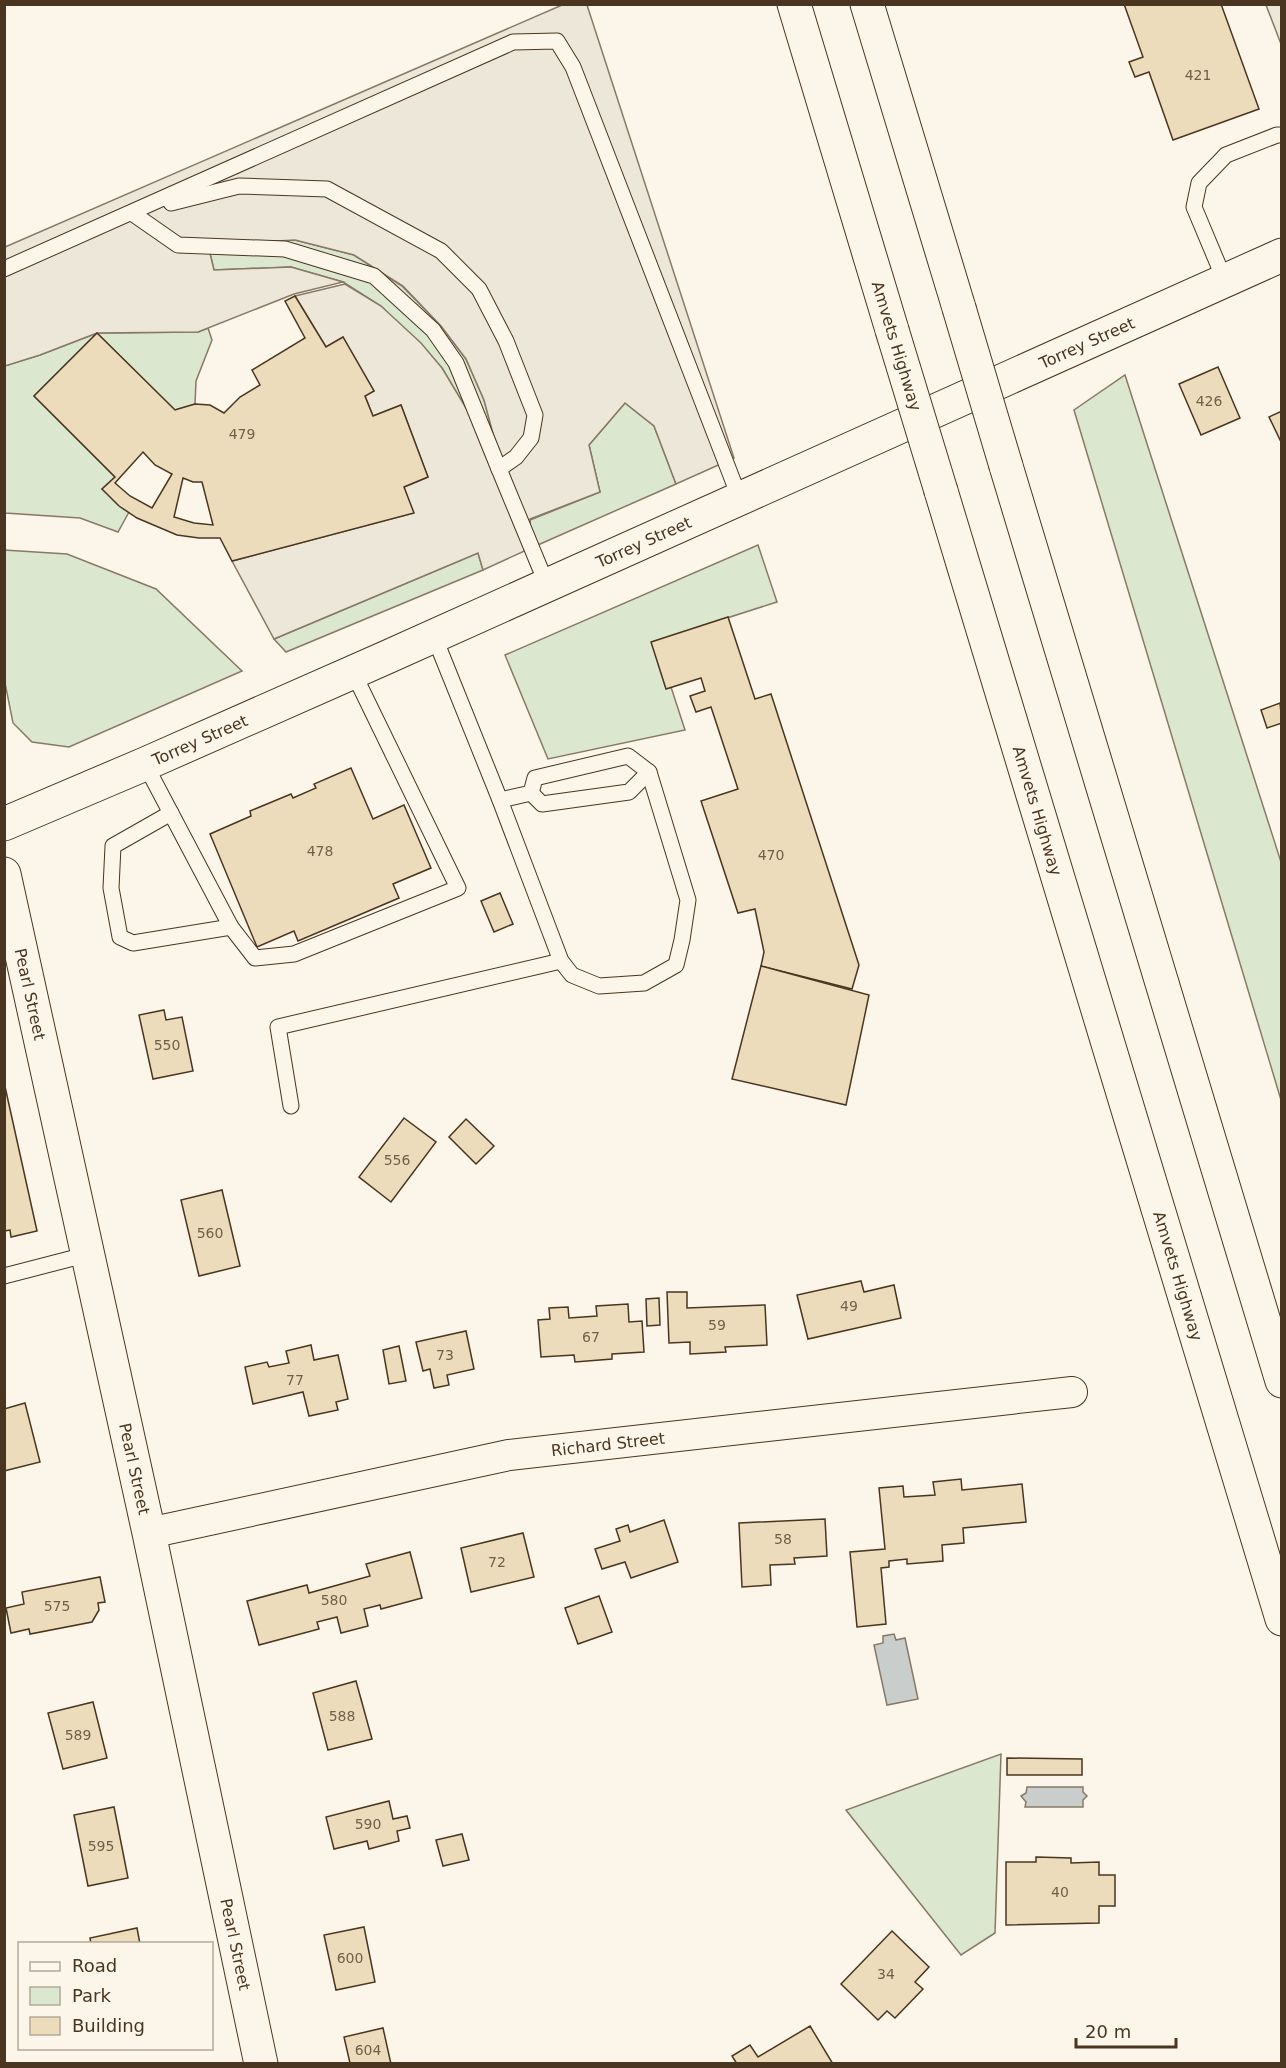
<svg xmlns="http://www.w3.org/2000/svg" width="1286" height="2068" viewBox="0 0 1286 2068" font-family="'DejaVu Sans',sans-serif">
<rect width="100%" height="100%" fill="#fbf6e9"/>
<g fill="#dce7d0" stroke="#887966" stroke-width="1.5">
<path d="M295,240L354,255L402,286L441,326L466,359L484,400L495,441L490,454L466,408L442,368L381,306L343,282L291,267L214,270L208,245Z"/>
<path d="M208,328L212,340L196,381L195,404L175,410L97,333L34,396L115,477L102,489L129,512L118,532L80,518L5,513L4,366L40,355L97,333L198,332Z"/>
<path d="M1125,375L1281,862V1100L1074,410Z"/>
<path d="M625,403L654,426L676,484L531,548L530,520L600,492L589,445Z"/>
<path d="M758,545L777,602L652,642L666,688L671,687L685,730L548,759L505,655Z"/>
<path d="M4,550L67,554L156,589L242,671L69,747L32,742L13,723L5,683Z"/>
<path d="M478,553L483,570L286,652L274,639Z"/>
<path d="M1001,1754L995,1933L961,1955L846,1810Z"/>
</g>
<g fill="#ede7d9" stroke="#887966" stroke-width="1.5">
<path d="M562,5H587L734,458L676,484L654,426L625,403L589,445L600,492L530,519L531,548L483,570L478,553L274,639L232,561L413,513L404,487L428,477L401,405L373,416L365,396L374,391L343,337L326,347L295,296L345,284L381,306L421,343L442,368L466,408L489,453L495,441L484,400L466,359L441,326L403,286L354,255L295,240L208,245L214,270L291,267L343,282L294,294L198,332L97,333L40,355L5,366V247Z"/>
<path d="M1266,5H1281V44Z"/>
</g>
<g fill="#c9cecd" stroke="#887966" stroke-width="1.5">
<path d="M894,1634L896,1640L905,1638L918,1699L887,1705L874,1645L883,1643V1636Z"/>
<path d="M1027,1787H1083V1792L1087,1796L1083,1800V1807H1025L1026,1802L1021,1796L1026,1793Z"/>
</g>
<g fill="#ecdcbc" stroke="#4a3520" stroke-width="1.5" fill-rule="evenodd">
<path d="M1124,4H1221L1259,109L1173,140L1149,72L1135,77L1129,62L1143,57Z"/>
<path d="M295,296L326,347L343,337L374,391L365,396L373,416L401,405L428,477L404,487L414,513L232,561L220,538H199L177,535L137,518L119,506L102,489L115,477L34,396L97,333L175,410L195,404L210,405L224,413L240,397L260,385L252,370L305,338L285,301ZM143,452L155,465L172,474L152,508L130,496L115,483ZM183,478L193,482H202L213,525L194,523L174,517Z"/>
<path d="M1218,367L1240,418L1201,435L1179,384Z"/>
<path d="M1282,411V444L1269,417Z"/>
<path d="M728,617L755,699L771,694L859,965L852,989L761,966L764,952L755,909L738,913L701,801L738,789L711,707L696,712L690,696L705,691L701,678L666,689L651,642Z"/>
<path d="M1280,703L1282,723L1267,728L1261,710Z"/>
<path d="M351,768L373,819L404,805L431,868L393,884L399,898L298,941L294,931L257,947L210,834L251,816L250,811L291,794L293,798L316,788L314,784Z"/>
<path d="M500,893L513,924L494,932L481,901Z"/>
<path d="M761,966L869,995L846,1105L732,1079Z"/>
<path d="M164,1010L166,1020L182,1017L193,1071L153,1079L139,1015Z"/>
<path d="M4,1082L37,1231L11,1237L10,1230L4,1231Z"/>
<path d="M404,1118L436,1142L391,1202L359,1177Z"/>
<path d="M466,1119L494,1146L476,1164L449,1137Z"/>
<path d="M222,1190L240,1266L199,1276L181,1200Z"/>
<path d="M861,1281L864,1292L894,1285L901,1318L808,1339L797,1295Z"/>
<path d="M667,1292H687V1308L765,1305L767,1345L725,1347L726,1352L690,1354V1342L669,1343Z"/>
<path d="M659,1298L660,1325L647,1326L646,1299Z"/>
<path d="M628,1304L629,1322L642,1321L644,1352L612,1354V1359L575,1362L574,1355L541,1357L538,1320L550,1319L549,1308L568,1307L569,1318L597,1316L596,1306Z"/>
<path d="M466,1331L474,1369L447,1375L449,1385L434,1388L430,1369L423,1371L416,1342Z"/>
<path d="M311,1345L314,1360L338,1355L348,1399L336,1402L338,1410L309,1416L303,1392L253,1404L245,1367L267,1362L269,1367L289,1363L286,1351Z"/>
<path d="M399,1346L406,1381L389,1384L383,1350Z"/>
<path d="M25,1403L40,1462L4,1471V1409Z"/>
<path d="M961,1479L962,1490L1022,1484L1026,1522L963,1528L964,1543L942,1545L943,1561L907,1564V1559L889,1561V1567L881,1568L886,1624L857,1627L850,1552L885,1549L879,1488L903,1486L904,1497L935,1495L933,1482Z"/>
<path d="M825,1519L827,1556L794,1558L795,1564L770,1565L771,1585L742,1587L739,1523Z"/>
<path d="M664,1520L678,1562L631,1578L625,1562L602,1569L595,1549L620,1541L616,1529L628,1525L630,1532Z"/>
<path d="M523,1533L534,1577L471,1592L461,1548Z"/>
<path d="M410,1552L422,1598L381,1609L380,1605L364,1609L368,1626L341,1633L337,1617L317,1622L319,1629L259,1645L247,1601L307,1585L309,1593L370,1576L366,1564Z"/>
<path d="M100,1577L105,1602L98,1603L99,1610L92,1622L30,1634L29,1629L11,1633L6,1608L24,1604L22,1592Z"/>
<path d="M599,1596L612,1632L578,1644L565,1608Z"/>
<path d="M356,1681L372,1739L328,1750L313,1693Z"/>
<path d="M93,1702L107,1758L63,1769L48,1713Z"/>
<path d="M1007,1758L1082,1759V1775H1007Z"/>
<path d="M389,1801L393,1819L407,1816L410,1828L397,1831L399,1841L369,1849L367,1841L334,1849L326,1817Z"/>
<path d="M114,1807L128,1878L88,1886L74,1815Z"/>
<path d="M462,1834L469,1860L443,1866L436,1840Z"/>
<path d="M1036,1857L1071,1858V1863L1099,1862V1875H1115V1906H1099V1923L1006,1925V1862H1036Z"/>
<path d="M364,1927L375,1982L336,1990L324,1935Z"/>
<path d="M137,1928L140,1944H91L90,1938Z"/>
<path d="M892,1931L929,1967L915,1982L923,1989L895,2018L887,2011L878,2020L841,1984Z"/>
<path d="M810,2026L833,2064H737L732,2056L750,2045L758,2057Z"/>
<path d="M383,2028L391,2064H349L350,2063L344,2037Z"/>
</g>
<g fill="none" stroke-linecap="round" stroke-linejoin="round">
<g stroke="#4a3520" stroke-width="17">
<g id="lane">
<path d="M171,203L239,186L327,189L441,251L479,289L506,341L535,415L531,438L516,457L499,469L547,585"/>
<path d="M132,213L178,245L285,249L374,276L433,330L456,363L499,469"/>
<path d="M4,269L513,42L557,41L573,67L740,499"/>
<path d="M1225,281L1194,207L1199,183L1226,155L1277,135H1282"/>
<path d="M434,636L500,800L561,961L572,975L599,986L644,983L676,965L682,940L688,900L649,772L628,756L535,778L531,793"/>
<path d="M145,764L231,927L255,958L294,954L458,888L353,672"/>
<path d="M531,793L542,804L629,792L649,772"/>
<path d="M500,800L531,793"/>
<path d="M171,813L113,846L111,888L120,937L133,943L231,927"/>
<path d="M291,1106L278,1027L561,961"/>
<path d="M4,1276L89,1254"/>
</g>
</g>
<g stroke="#4a3520" stroke-width="32">
<g id="street">
<path id="s1" d="M149,1533L509,1455L1072,1392"/>
</g>
</g>
<g stroke="#4a3520" stroke-width="35">
<g id="secondary">
<path id="s2" d="M4,824L145,764L385,658L1282,255"/>
<path id="s3" d="M4,874L149,1533L261,2064"/>
</g>
</g>
<g stroke="#4a3520" stroke-width="35">
<g id="highway">
<path d="M794,4L892,330"/>
<path d="M867,4L959,308"/>
<path d="M1006,466L1282,1381"/>
<path id="s4" d="M941,491L1282,1619"/>
</g>
</g>
<use href="#lane" stroke="#fbf6e9" stroke-width="15"/>
<use href="#street" stroke="#fbf6e9" stroke-width="30"/>
<use href="#secondary" stroke="#fbf6e9" stroke-width="33"/>
<use href="#highway" stroke="#fbf6e9" stroke-width="33"/>
<g stroke="#4a3520" stroke-width="35" stroke-linecap="butt">
<g id="highway-bridge">
<path d="M959,308L1006,466"/>
<path d="M892,330L941,491"/>
</g>
</g>
<use href="#highway-bridge" stroke="#fbf6e9" stroke-width="33"/>
</g>
<g text-anchor="middle" stroke-width="4.5" stroke-linejoin="round" paint-order="stroke">
<g font-size="14" fill="#725f47">
<text x="1198" y="80">421</text>
<text x="1209" y="406">426</text>
<text x="242" y="439">479</text>
<text x="320" y="856">478</text>
<text x="771" y="860">470</text>
<text x="167" y="1050">550</text>
<text x="397" y="1165">556</text>
<text x="210" y="1238">560</text>
<text x="849" y="1311">49</text>
<text x="717" y="1330">59</text>
<text x="591" y="1342">67</text>
<text x="445" y="1360">73</text>
<text x="295" y="1385">77</text>
<text x="783" y="1544">58</text>
<text x="497" y="1567">72</text>
<text x="334" y="1605">580</text>
<text x="57" y="1611">575</text>
<text x="342" y="1721">588</text>
<text x="78" y="1740">589</text>
<text x="368" y="1829">590</text>
<text x="101" y="1851">595</text>
<text x="1060" y="1897">40</text>
<text x="350" y="1963">600</text>
<text x="886" y="1979">34</text>
<text x="368" y="2055">604</text>
</g>
<g font-size="16" fill="#4a3520" stroke="#fbf6e9">
<text dy="6" stroke="none"><textPath href="#s2" startOffset="1185">Torrey Street</textPath></text>
<text transform="translate(897 346) rotate(73)" y="6">Amvets Highway</text>
<text dy="6" stroke="none"><textPath href="#s2" startOffset="699">Torrey Street</textPath></text>
<text dy="6" stroke="none"><textPath href="#s2" startOffset="213">Torrey Street</textPath></text>
<text dy="6" stroke="none"><textPath href="#s4" startOffset="334">Amvets Highway</textPath></text>
<text dy="6" stroke="none"><textPath href="#s3" startOffset="123">Pearl Street</textPath></text>
<text dy="6" stroke="none"><textPath href="#s4" startOffset="820">Amvets Highway</textPath></text>
<text dy="6" stroke="none"><textPath href="#s1" startOffset="468">Richard Street</textPath></text>
<text dy="6" stroke="none"><textPath href="#s3" startOffset="609">Pearl Street</textPath></text>
<text dy="6" stroke="none"><textPath href="#s3" startOffset="1095">Pearl Street</textPath></text>
</g>
</g>
<rect width="1286" height="2068" fill="none" stroke="#4a3520" stroke-width="12"/>
<rect x="18" y="1942" width="195" height="108" fill="#fbf6e9" stroke="#b4a999" stroke-width="1.5"/>
<rect x="30" y="1962" width="30" height="9" fill="#fbf6e9" stroke="#b4a999" stroke-width="1.5"/>
<text x="72" y="1972" font-size="18" fill="#4a3520">Road</text>
<rect x="30" y="1987" width="30" height="18" fill="#dce7d0" stroke="#b4a999" stroke-width="1.5"/>
<text x="72" y="2002" font-size="18" fill="#4a3520">Park</text>
<rect x="30" y="2017" width="30" height="18" fill="#ecdcbc" stroke="#b4a999" stroke-width="1.5"/>
<text x="72" y="2032" font-size="18" fill="#4a3520">Building</text>
<path d="M1076 2038v9h100v-9" fill="none" stroke="#4a3520" stroke-width="3"/>
<text x="1085" y="2038" font-size="18" fill="#4a3520" stroke="#fbf6e9" stroke-width="4.5" paint-order="stroke">20 m</text>
</svg>
